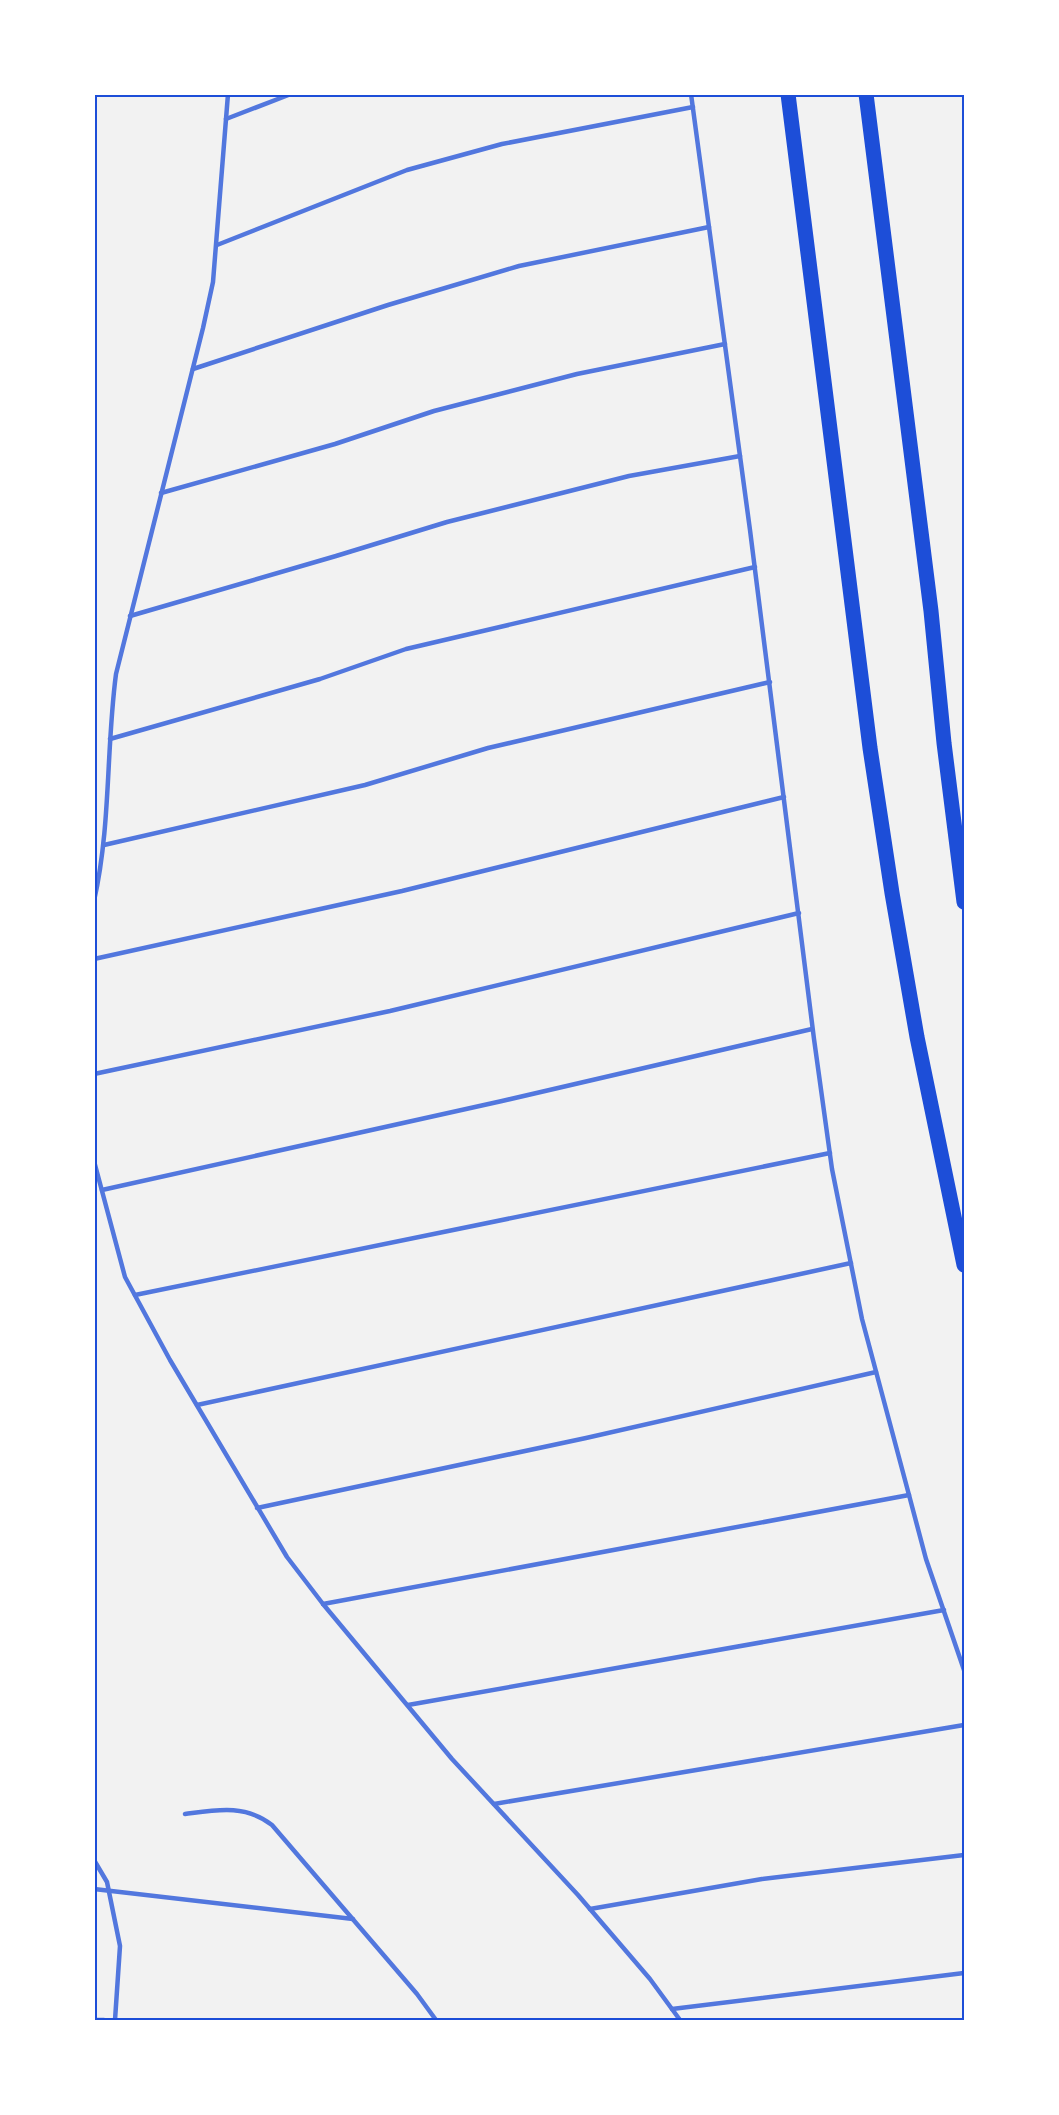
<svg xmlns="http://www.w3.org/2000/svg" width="1059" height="2115" viewBox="0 0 1059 2115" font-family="'IBM Plex Sans',sans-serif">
<rect width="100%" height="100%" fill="#f2f2f2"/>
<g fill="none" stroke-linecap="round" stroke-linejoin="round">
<g stroke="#5277de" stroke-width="4.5">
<path d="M691,94L750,530L814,1039L832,1169L862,1319L909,1495L926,1559L964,1670"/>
<path d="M226,119L291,94"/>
<path d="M217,245L407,170L502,144L693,107"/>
<path d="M193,369L388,305L519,266L709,227"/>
<path d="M161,493L335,444L434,411L577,374L725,344"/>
<path d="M130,616L336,556L447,522L629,476L740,456"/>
<path d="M110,739L320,679L406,649L755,567"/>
<path d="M104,845L365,785L488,748L770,682"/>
<path d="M94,901C111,826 106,749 116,674L203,328L213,282L228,94"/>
<path d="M94,959L402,891L784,797"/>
<path d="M94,1074L390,1011L799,913"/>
<path d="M94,1161L125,1277L170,1360L287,1557L323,1604L452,1759L578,1895L650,1979L680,2020"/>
<path d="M102,1190L502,1101L812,1029"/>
<path d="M135,1295L830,1153"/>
<path d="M197,1405L851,1263"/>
<path d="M257,1508L586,1438L876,1372"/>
<path d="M323,1604L909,1495"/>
<path d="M408,1705L944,1610"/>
<path d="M494,1804L964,1725"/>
<path d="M185,1814C216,1810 245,1804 272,1825L417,1994L436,2020"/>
<path d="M94,1860L107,1882L120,1946L115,2020"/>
<path d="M94,1889L353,1919"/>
<path d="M590,1909L762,1879L964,1855"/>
<path d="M672,2009L964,1973"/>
<path d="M94,2020H104"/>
</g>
<g stroke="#1d4ed8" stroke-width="15">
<path d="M788,94L870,748L892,893L917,1037L964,1265"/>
<path d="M866,94L931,611L944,743L964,902"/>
</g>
</g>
<rect width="1059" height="2115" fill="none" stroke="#ffffff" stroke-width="192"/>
<rect x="96" y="96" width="867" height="1923" fill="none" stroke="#1d4ed8" stroke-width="2"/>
</svg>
